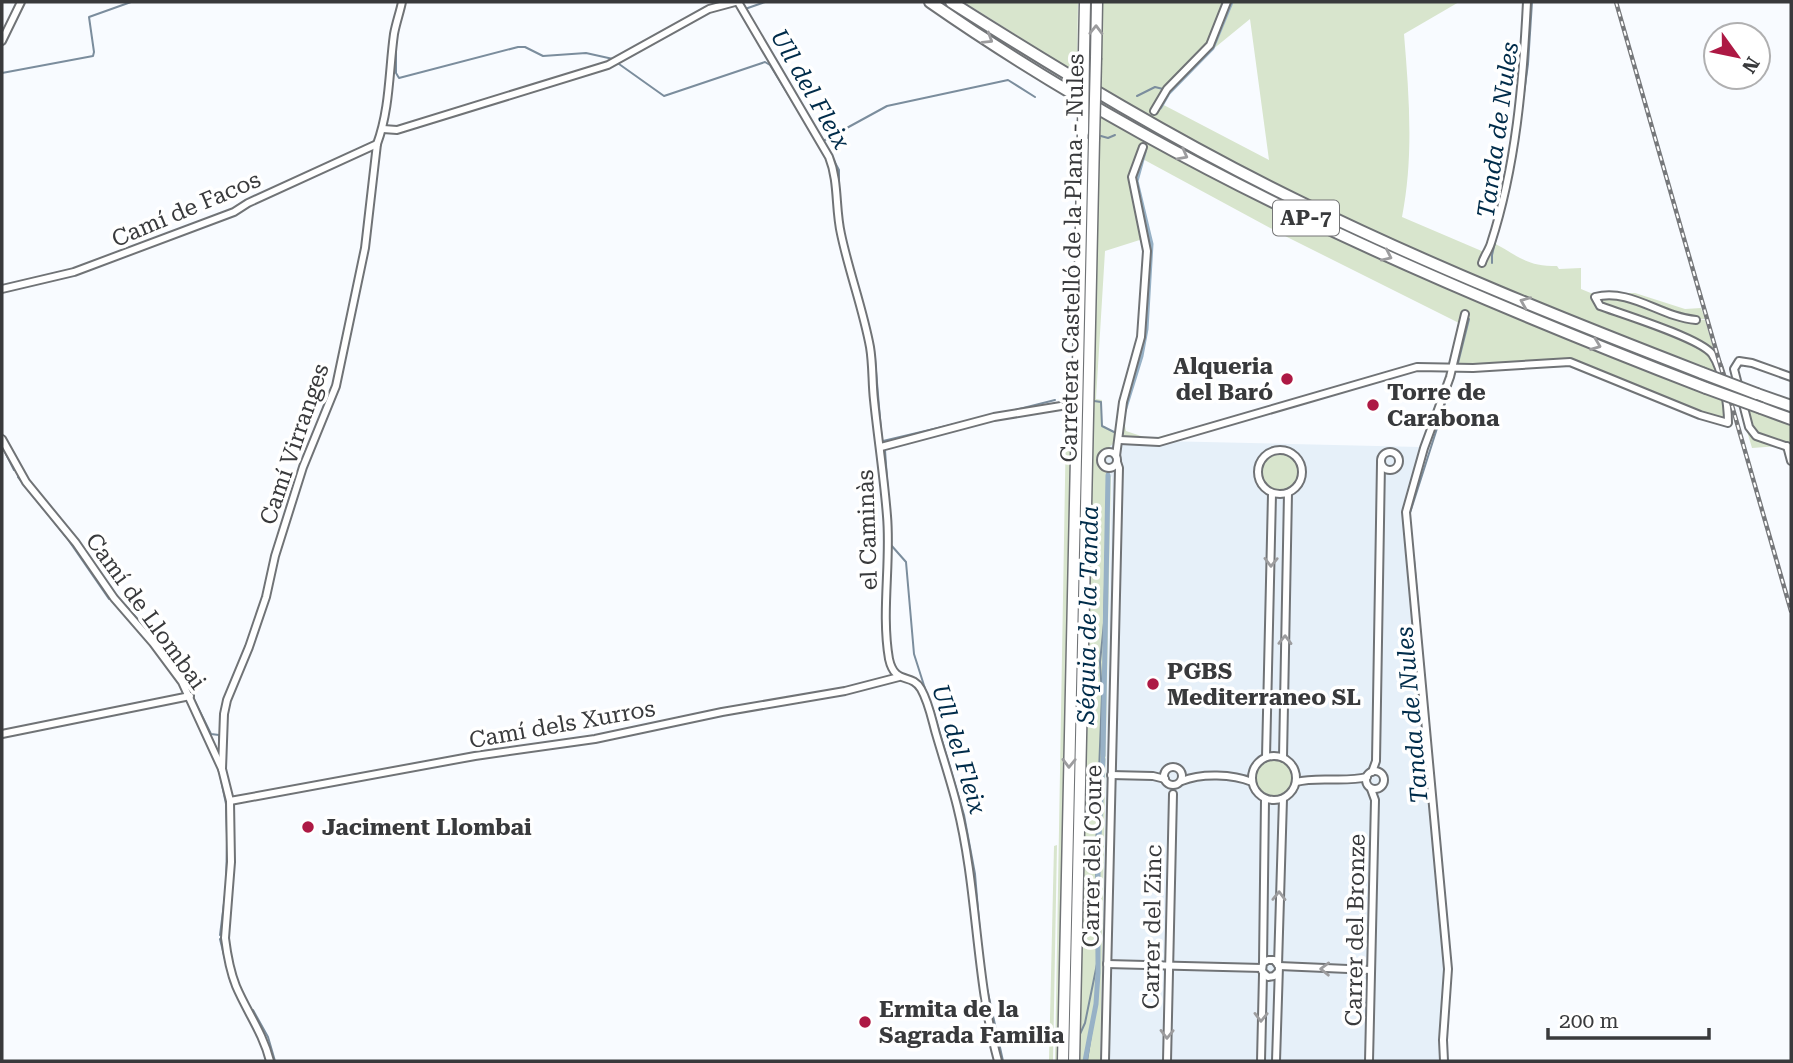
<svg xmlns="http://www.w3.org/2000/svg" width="1793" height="1063" viewBox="0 0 1793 1063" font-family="'Roboto Serif',serif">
<rect width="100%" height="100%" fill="#f8fbff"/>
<path fill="#e6f0f9" d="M1117,440L1420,447L1403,522L1446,969L1442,1013L1441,1061H1100L1112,477L1101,467L1098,460L1100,454Z"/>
<g fill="#d8e5cd" fill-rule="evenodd">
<path d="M964,2H1078L1077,73Z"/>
<path d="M1100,2H1459L1404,34C1409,95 1414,156 1402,217L1484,252L1492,242C1519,256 1525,266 1557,266L1559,269L1581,268V289L1598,296L1612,293H1635L1685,309L1701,308L1705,319H1696L1705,320L1722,378C1603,331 1483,286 1367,230C1276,187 1187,139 1098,89ZM1250,19L1269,160L1158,102L1206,51L1212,50Z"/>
<path d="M1079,99L1060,1061H1055L1066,424L1073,382Z"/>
<path d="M1098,110L1214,175L1726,399L1728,423L1570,362L1453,366L1463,325L1287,237L1139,157L1132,177L1146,238L1105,251L1096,399L1102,400V425L1119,434V423L1125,426L1126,431L1150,439L1281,405L1165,441L1115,442L1099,456L1101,467L1111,476L1100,1061H1077Z"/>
<path d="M1739,404L1791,423V451L1779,446L1752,448Z"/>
<circle cx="1280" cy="472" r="20"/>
<circle cx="1274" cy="778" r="20"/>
<path d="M1057,845L1053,1061H1049L1054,846Z"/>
</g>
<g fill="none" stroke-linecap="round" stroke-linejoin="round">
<g stroke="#7b8d9d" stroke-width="2">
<path d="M745,9L765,2"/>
<path d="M396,40V73L399,78L518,47H525L543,56L586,53L613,59"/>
<path d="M776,60L826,146"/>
<path d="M619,64L664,96L765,62L770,65L816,140"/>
<path d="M2,73L93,56L94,52L89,17L131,2"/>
<path d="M1137,96L1155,87L1163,89"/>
<path d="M1520,122L1528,64L1532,2"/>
<path d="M1101,136L1108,138L1115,135"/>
<path d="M823,141L887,106L1008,80L1035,97"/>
<path d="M1516,153L1519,127"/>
<path d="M832,157L839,170V188"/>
<path d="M843,230L851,262"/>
<path d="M1492,263V255L1514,162"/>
<path d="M875,359L882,442"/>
<path d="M1458,363L1469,319"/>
<path d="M1094,401L1101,402L1102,426L1116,433"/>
<path d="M1015,410L1055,400"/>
<path d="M883,441L959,423"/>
<path d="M2,446L14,470"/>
<path d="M885,450L890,522"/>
<path d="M18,477L67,538L109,599"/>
<path d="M1409,516L1455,372"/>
<path d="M891,545L906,562L914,654L928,698"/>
<path d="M1414,560L1425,684"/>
<path d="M125,605L152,636L184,679L211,734L219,735V752"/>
<path d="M933,710L964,815L975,874L980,933"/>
<path d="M1432,762L1451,967L1448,1011"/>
<path d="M219,770L226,804L227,834"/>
<path d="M220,935L226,887L227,843"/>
<path d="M220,939L231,983"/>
<path d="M986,984L1003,1061"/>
<path d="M253,1010L268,1037L275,1061"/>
<path d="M1080,1034L1085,1023L1097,964L1096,849L1102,695L1100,662L1104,623L1108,472"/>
<path d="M1446,1034V1050"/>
<path d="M1087,1061L1096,1002"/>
</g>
<g stroke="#97b1c6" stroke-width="5">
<path d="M1160,107L1168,93L1212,48L1231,2"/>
<path d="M1124,411L1141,356L1146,329L1151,244L1136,181L1144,152"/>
<path d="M1103,756L1108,475"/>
<path d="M1085,1061L1096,1004L1098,973V856L1103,759"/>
</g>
<g stroke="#707376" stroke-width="10">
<g id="street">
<path d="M738,2L829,157C839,182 835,208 841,234C849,272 863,309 870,347C873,365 872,382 874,400C878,439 884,477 887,516C891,563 881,612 889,659C895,686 911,672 921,689C929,703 932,720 936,734C943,758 951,782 957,806C978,890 975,977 998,1061"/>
<path d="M2,41L21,2"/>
<path d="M1154,111L1167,89L1210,45L1227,2"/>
<path d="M383,129L397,130L608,65L709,9L735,2"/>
<path d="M1482,263C1484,256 1489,250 1491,243C1516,166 1523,82 1527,2"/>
<path d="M2,289L74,272L234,212L248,203L377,144"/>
<path d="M1791,377L1752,363L1739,361L1734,369L1749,427L1756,436L1791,448"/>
<path d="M2,439L26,482L76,543L114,598L153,643L182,682L222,769L230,801L231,862L225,938C227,954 230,971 236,986C247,1012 263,1033 270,1061"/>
<path d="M1120,440L1159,442L1417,367L1473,368L1570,362L1700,415L1728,423C1728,404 1723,370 1712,354C1700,338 1622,314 1600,306L1595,297C1631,288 1660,317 1696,320"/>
<path d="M1787,446L1791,461"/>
<path d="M881,447L994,417L1061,406"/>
<circle cx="1280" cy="472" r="22"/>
<circle cx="1109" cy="460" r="8"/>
<circle cx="1390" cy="461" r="9"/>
<path d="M1116,456L1123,402L1141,337L1147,251L1132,177L1143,147"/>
<path d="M2,734L190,696"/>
<circle cx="1274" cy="778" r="22"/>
<path d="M1266,757L1272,494"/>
<path d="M1283,757L1288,493"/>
<circle cx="1173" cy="776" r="9"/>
<path d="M222,769L224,714L227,700L249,647L266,597L275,556L303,467L336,386L365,248L377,144C390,109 389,70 394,34C396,23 400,12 402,2"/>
<circle cx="1375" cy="780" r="9"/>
<path d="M1372,772L1376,761L1381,463"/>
<path d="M1111,775L1153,776L1165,779"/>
<path d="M1182,781C1201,773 1233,774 1252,782"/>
<path d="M1296,782C1319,776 1344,783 1367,777"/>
<path d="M230,801L475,756L595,739L722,712L845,691L899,677"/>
<path d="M1263,963L1265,799"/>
<path d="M1107,964L1262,968"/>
<path d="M1278,965L1283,799"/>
<path d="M1279,966L1371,970"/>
<path d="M1105,1061L1119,468L1117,462"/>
<path d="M1167,1061L1173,794"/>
<path d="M1261,1061L1263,974"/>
<path d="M1276,1061L1279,966L1274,960H1268L1263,963L1262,971L1268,977L1274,976L1278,972"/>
<path d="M1369,1061L1375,800L1371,789"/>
<path d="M1444,1061L1443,1040L1448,969L1406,512L1424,448L1450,377L1465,314"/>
</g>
</g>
<g stroke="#707376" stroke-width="13">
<g id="primary">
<path d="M1084,52L1085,2"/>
<path d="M1096,58L1097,2"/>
<path d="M1063,1061L1083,132"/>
<path d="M1074,1061L1094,139"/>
</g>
</g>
<g stroke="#707376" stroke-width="14">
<g id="highway">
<path d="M930,2C1168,168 1437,284 1706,388"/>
<path d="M951,2C1063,73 1177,142 1296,200C1428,265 1565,320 1702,373"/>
<path d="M1757,394L1791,406"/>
<path d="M1761,408L1791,419"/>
</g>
</g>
<use href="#street" stroke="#fff" stroke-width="6"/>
<use href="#primary" stroke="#fff" stroke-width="10"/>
<use href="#highway" stroke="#fff" stroke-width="10"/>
<g stroke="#76787b" stroke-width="4.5">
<path id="rail" d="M1616,2L1791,611"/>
</g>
<use href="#rail" stroke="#fff" stroke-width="2" stroke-dasharray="5" stroke-linecap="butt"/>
<g stroke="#707376" stroke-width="13" stroke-linecap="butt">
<g id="primary-bridge">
<path d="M1083,132L1084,52"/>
<path d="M1094,139L1096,58"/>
</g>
</g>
<g stroke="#707376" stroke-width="14" stroke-linecap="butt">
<g id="highway-bridge">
<path d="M1702,373L1757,394"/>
<path d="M1706,388L1761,408"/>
</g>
</g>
<use href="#primary-bridge" stroke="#fff" stroke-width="10"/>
<use href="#highway-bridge" stroke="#fff" stroke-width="10"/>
</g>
<defs><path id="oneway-chevron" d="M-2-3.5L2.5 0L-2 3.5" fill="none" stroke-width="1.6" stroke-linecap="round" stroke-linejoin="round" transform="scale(1.75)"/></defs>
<g stroke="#9c9c9e">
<use href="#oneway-chevron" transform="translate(1096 30) rotate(-89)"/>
<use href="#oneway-chevron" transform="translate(988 39) rotate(32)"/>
<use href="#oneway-chevron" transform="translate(1183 155) rotate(28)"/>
<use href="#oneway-chevron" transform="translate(1387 256) rotate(25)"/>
<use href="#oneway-chevron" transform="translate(1525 302) rotate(-157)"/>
<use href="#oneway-chevron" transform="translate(1596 345) rotate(21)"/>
<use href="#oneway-chevron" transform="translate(1271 562) rotate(91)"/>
<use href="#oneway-chevron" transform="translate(1285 640) rotate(-89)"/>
<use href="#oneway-chevron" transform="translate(1069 763) rotate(91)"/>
<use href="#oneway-chevron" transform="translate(1279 896) rotate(-89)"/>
<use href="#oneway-chevron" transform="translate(1325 969) rotate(-179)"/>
<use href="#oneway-chevron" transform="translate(1261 1017) rotate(91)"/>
<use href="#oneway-chevron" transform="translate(1167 1034) rotate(91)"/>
</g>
<g fill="#ad1944" stroke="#fff" stroke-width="2.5">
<circle cx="1287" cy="379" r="7"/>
<circle cx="1373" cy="405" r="7"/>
<circle cx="1153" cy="684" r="7"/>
<circle cx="308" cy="827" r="7"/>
<circle cx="865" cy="1022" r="7"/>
</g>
<g text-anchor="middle" stroke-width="7" stroke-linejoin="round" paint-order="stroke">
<rect fill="#fff" stroke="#747576" stroke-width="2" x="1273" y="200.5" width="66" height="35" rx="5"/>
<g font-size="21" font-weight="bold" fill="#393a3c">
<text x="1306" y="225">AP-7</text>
</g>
<g font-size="23" fill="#393a3c" stroke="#fff">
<text transform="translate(186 209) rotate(-23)" y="8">Camí de Facos</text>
<text transform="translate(1072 258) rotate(-89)" y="8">Carretera Castelló de la Plana - Nules</text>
<text transform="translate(294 444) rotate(-71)" y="8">Camí Virranges</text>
<text transform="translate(867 530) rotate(-92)" y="8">el Caminàs</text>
<text transform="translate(146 611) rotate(54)" y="8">Camí de Llombai</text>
<text transform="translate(562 724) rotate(-10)" y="8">Camí dels Xurros</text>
<text transform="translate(1092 856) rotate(-89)" y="8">Carrer del Coure</text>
<text transform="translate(1152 927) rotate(-89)" y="8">Carrer del Zinc</text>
<text transform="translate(1355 930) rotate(-89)" y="8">Carrer del Bronze</text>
</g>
<g font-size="23" font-weight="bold" fill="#393a3c" stroke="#fff" text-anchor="start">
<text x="1273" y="374" text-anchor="end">Alqueria<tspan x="1273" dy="26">del Baró</tspan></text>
<text x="1387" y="400">Torre de<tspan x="1387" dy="26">Carabona</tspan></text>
<text x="1167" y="679">PGBS<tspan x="1167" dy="26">Mediterraneo SL</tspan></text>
<text x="322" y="835">Jaciment Llombai</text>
<text x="879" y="1017">Ermita de la<tspan x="879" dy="26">Sagrada Familia</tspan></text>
</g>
<g font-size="24" font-style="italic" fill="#002c4a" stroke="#fff">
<text transform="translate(810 89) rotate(60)" y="8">Ull del Fleix</text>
<text transform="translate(1498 130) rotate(-82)" y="8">Tanda de Nules</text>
<text transform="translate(1088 615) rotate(-89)" y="8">Séquia de la Tanda</text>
<text transform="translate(1412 715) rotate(-95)" y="8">Tanda de Nules</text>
<text transform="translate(959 749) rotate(73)" y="8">Ull del Fleix</text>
</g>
</g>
<rect width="1793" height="1063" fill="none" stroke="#393a3c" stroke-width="7"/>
<g transform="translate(1737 56) rotate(123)"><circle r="33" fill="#ffffff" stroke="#b0b0b1" stroke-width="2"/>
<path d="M0-5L12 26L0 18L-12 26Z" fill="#ad1944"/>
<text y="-10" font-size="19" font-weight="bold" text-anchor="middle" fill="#393a3c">N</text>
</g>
<path d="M1548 1028v10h161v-10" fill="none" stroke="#393a3c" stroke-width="3.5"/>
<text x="1559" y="1028" font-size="21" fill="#393a3c" stroke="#ffffff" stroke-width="5" paint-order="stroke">200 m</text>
</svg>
